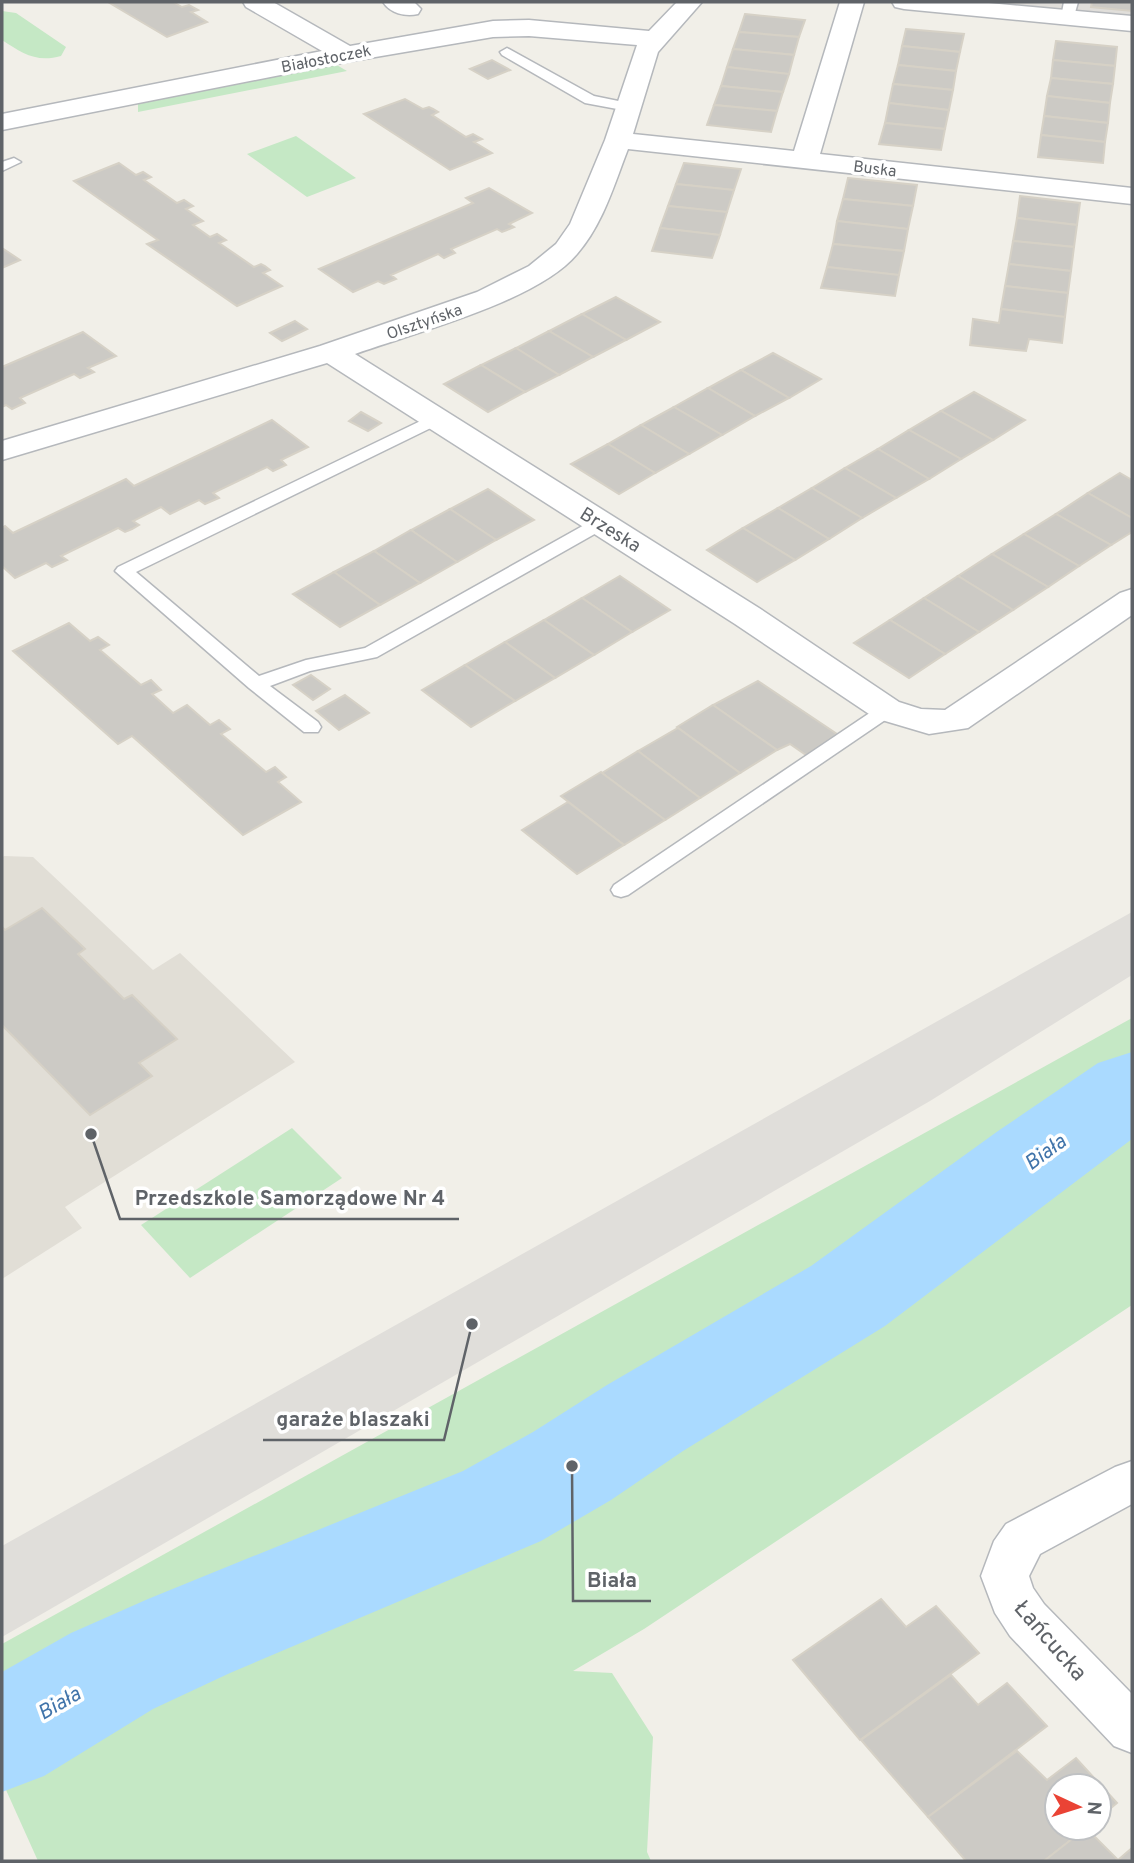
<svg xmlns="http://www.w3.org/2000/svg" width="1134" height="1863" viewBox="0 0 1134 1863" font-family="Overpass,sans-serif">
<rect width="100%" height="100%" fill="#f1efe8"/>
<g fill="#e0deda">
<path d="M936,2H1132V21Z"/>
<path d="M1132,912V975L930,1101L2,1637V1546Z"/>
</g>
<path fill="#e1ded6" d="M4,856L33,857L153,970L180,953L295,1062L65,1207L82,1228L2,1279V858Z"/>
<g fill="#c5e8c5">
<path d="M2,11L16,13L66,47L61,56C36,63 22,53 2,40Z"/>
<path d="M335,64L347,71L138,112V103L146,100Z"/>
<path d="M296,136L356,178L307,197L247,154Z"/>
<path d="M1132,1018V1305L644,1629L573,1671L612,1673L653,1737L647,1852L651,1861H38L2,1781V1644Z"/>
<path d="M292,1128L342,1178L190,1278L141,1225Z"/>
</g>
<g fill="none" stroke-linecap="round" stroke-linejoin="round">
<path fill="#aadaff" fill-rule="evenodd" d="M1132,1052V1139L885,1326L683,1451L611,1500L541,1541L230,1673L153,1709L44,1776L2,1792V1672L71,1633L148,1599L463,1471L533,1432L607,1385L811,1266L998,1131L1098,1063Z"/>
</g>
<g fill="#cccac5" stroke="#d6d1c6" stroke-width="2">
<path d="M108,2H173L182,7L189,5L198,10L191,12L207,22L167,37Z"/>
<path d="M1092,2H1132V11L1091,7Z"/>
<path d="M745,14L805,20L799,37L739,32Z"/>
<path d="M906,29L964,34L960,52L902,46Z"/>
<path d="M739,32L799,37L794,55L733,49Z"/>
<path d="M1056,41L1117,47L1115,66L1053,60Z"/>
<path d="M902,46L960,52L956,71L898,65Z"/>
<path d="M733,49L794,55L789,74L727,67Z"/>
<path d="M492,60L510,70L488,79L470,69Z"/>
<path d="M1053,60L1115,66L1113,84L1051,78Z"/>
<path d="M898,65L956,71L953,90L893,84Z"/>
<path d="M727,67L789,74L783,92L721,86Z"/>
<path d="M1051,78L1113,84L1110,103L1047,96Z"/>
<path d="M893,84L953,90L949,110L889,103Z"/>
<path d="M721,86L783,92L777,111L714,105Z"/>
<path d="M1047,96L1110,103L1108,123L1044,116Z"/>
<path d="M405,99L423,109L429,107L433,109L438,112L432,115L466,137L473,134L482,139L474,142L492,153L450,170L364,114Z"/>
<path d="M889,103L949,110L945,129L885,123Z"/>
<path d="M714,105L777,111L771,132L707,125Z"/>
<path d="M1044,116L1108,123L1105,142L1041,135Z"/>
<path d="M885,123L945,129L941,150L879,144Z"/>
<path d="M1041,135L1105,142L1103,163L1038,157Z"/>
<path d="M119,163L136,175L143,172L151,177L144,180L177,203L184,200L193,206L186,209L203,221L193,225L210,237L217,234L226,240L219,243L254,267L261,264L265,266L270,270L263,273L282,286L237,306L147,244L158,240L74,181Z"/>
<path d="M684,163L741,169L734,190L676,184Z"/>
<path d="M848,178L917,185L913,206L843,199Z"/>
<path d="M676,184L734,190L727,212L668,206Z"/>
<path d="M489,188L532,213L509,224L514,227L507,230L502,232L497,229L451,249L455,253L450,255L444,258L438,254L391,275L396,279L384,284L378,281L353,292L319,269L473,203L466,198Z"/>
<path d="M1020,196L1080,203L1077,225L1017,218Z"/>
<path d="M843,199L913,206L908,229L837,221Z"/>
<path d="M668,206L727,212L720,235L660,228Z"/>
<path d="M1017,218L1077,225L1074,247L1013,241Z"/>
<path d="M837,221L908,229L904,251L833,244Z"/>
<path d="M660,228L720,235L712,258L652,251Z"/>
<path d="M1013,241L1074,247L1071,271L1009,264Z"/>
<path d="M833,244L904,251L899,275L827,267Z"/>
<path d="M2,248L20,260L2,268Z"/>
<path d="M1009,264L1071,271L1068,293L1005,286Z"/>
<path d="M827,267L899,275L895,296L821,288Z"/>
<path d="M1005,286L1068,293L1065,317L1001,309Z"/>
<path d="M616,297L660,322L626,340L582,314Z"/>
<path d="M1001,309L1065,317L1062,343L1029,339L1026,351L970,345L973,319L999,323Z"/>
<path d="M582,314L626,340L593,357L549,331Z"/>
<path d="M295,321L307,329L282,341L270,333Z"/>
<path d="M549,331L593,357L559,375L516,348Z"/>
<path d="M83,332L116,356L88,368L94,372L80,378L74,374L20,398L25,403L18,406L12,409L6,405L2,407V367Z"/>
<path d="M516,348L559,375L525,392L481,365Z"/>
<path d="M773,353L821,379L789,398L741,370Z"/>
<path d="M481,365L525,392L488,412L444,384Z"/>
<path d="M741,370L789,398L755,416L708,388Z"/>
<path d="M708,388L755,416L722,435L674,407Z"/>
<path d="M974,392L1025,420L993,440L941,411Z"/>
<path d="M674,407L722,435L689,454L641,425Z"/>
<path d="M941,411L993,440L961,459L909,430Z"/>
<path d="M361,412L381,423L368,431L349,421Z"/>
<path d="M272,420L308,447L281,460L286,465L273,471L267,467L213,493L219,498L205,504L199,500L170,514L161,507L133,521L139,525L132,529L125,532L118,528L61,556L67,560L52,567L46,563L15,578L2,566V528L5,526L13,533L126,479L134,486Z"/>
<path d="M641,425L689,454L655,473L608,444Z"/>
<path d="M909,430L961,459L929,479L878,449Z"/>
<path d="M608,444L655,473L619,494L571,464Z"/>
<path d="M878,449L929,479L896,498L845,468Z"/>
<path d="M845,468L896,498L862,518L812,488Z"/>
<path d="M1120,473L1132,480V518L1088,493Z"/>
<path d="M812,488L862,518L829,539L778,508Z"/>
<path d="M488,489L534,520L496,540L450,509Z"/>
<path d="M1088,493L1132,518V532L1111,545L1056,514Z"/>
<path d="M778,508L829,539L795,560L743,528Z"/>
<path d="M450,509L496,540L457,562L411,530Z"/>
<path d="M1056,514L1111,545L1079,566L1024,534Z"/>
<path d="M743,528L795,560L757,582L707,550Z"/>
<path d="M411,530L457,562L420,583L374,551Z"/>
<path d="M1024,534L1079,566L1048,587L992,554Z"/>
<path d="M374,551L420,583L380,605L334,572Z"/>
<path d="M992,554L1048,587L1013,610L958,576Z"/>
<path d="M334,572L380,605L340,627L293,594Z"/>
<path d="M620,576L670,610L632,632L582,598Z"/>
<path d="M958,576L1013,610L979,632L924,598Z"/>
<path d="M582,598L632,632L594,655L544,620Z"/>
<path d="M924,598L979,632L945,654L890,620Z"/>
<path d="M544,620L594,655L555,678L505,642Z"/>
<path d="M890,620L945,654L909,678L854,643Z"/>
<path d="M69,623L90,641L98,637L109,645L100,650L141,685L151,680L161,690L152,694L173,713L187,705L210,725L219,720L230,729L221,734L266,772L275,767L286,777L278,782L301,802L243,835L132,736L118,744L13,651Z"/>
<path d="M505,642L555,678L515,701L465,665Z"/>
<path d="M465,665L515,701L471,727L422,690Z"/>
<path d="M311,675L330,689L313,700L293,685Z"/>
<path d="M758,681L837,734L806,755L790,744L777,750L713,705Z"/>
<path d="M345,695L369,713L339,730L316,711Z"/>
<path d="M713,705L777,750L740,773L677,727Z"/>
<path d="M678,728L740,773L700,798L638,751Z"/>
<path d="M638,751L700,798L665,820L602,773Z"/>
<path d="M601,772L602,773L665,820L624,845L561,796Z"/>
<path d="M568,802L624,845L577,874L522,830Z"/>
<path d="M42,908L85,949L78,954L124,999L132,995L177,1039L139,1063L152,1076L90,1115L2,1025V927L5,930Z"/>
<path d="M881,1599L906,1627L936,1606L979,1653L860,1740L793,1660Z"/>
<path d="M951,1675L978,1705L1007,1683L1047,1726L928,1817L861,1740Z"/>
<path d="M1017,1751L1047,1780L1076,1758L1117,1803L1099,1818V1786H1057V1828H1086L1044,1861H966L928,1817Z"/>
<path d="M1086,1828L1118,1860L1132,1848V1861H1044Z"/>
</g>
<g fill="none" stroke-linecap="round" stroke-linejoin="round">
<g stroke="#b5b8bc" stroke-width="3">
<g id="service">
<path d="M1064,2H1078L1073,20L1068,21L1061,17Z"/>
<path d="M507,48L594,96L633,104L635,107L628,111L585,103L502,55L500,52Z"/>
<path d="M14,158L21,162L2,171V162Z"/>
<path d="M435,414L443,419L441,423L136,572L259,676L306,660L365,648L595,519H607L610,523L607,527L377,657L310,671L270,686L318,722L321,727L318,732H304L249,688L115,571L118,567Z"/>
<path d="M887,704L894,706L897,710L894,714L628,895L621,897L614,895L611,890L614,885L880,706Z"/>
</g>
</g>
<g stroke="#b5b8bc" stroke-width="3">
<g id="minor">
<path d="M243,2H273L350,46L493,21L529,20L649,31L677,2H702L658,52L633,134L794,151L840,2H864L820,154L1132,188V204L628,149C614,185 603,224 577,254C538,301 414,333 355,354L759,608L899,702L921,709L945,710L1120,593L1132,589V615L968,728L929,734L875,718L735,624L327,363L2,460V441L320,346L477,292L529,266L556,244L570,224L605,140L637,45L529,36L493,37L346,62L2,130V114L322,51L246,7Z"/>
<path d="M383,2H414L421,9L418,14C405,17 390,13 383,2Z"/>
<path d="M892,2H978L1132,16V31L904,9L895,7Z"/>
<path d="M1132,1461V1504L1040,1554L1029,1576L1033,1588L1044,1604L1132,1694V1753L1114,1746L1010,1636L995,1613L981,1576L994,1541L1006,1524L1115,1467Z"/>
</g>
</g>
<use href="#service" fill="#fff" fill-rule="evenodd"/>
<use href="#minor" fill="#fff" fill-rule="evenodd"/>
</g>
<g text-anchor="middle" stroke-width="7" stroke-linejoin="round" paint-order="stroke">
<g font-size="16" fill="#5f6368" stroke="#fff">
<text transform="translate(326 58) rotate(-11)" y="6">Białostoczek</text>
<text transform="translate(875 168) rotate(7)" y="6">Buska</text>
<text transform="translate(424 321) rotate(-19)" y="6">Olsztyńska</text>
</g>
<g font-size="19" fill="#5f6368" stroke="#fff">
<text transform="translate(611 529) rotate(32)" y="7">Brzeska</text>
</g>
<g font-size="21" font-style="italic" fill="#4174aa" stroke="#fff">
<text transform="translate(1045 1152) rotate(-36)" y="7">Biała</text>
<text transform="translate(59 1703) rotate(-30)" y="7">Biała</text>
</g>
<g font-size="23" fill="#5f6368" stroke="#fff">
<text transform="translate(1051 1640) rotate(49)" y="8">Łańcucka</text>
</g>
</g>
<path fill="none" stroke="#5f6368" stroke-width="2.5" d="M91 1134L120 1219H459M472 1324L444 1440H263M572 1466L573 1601H651"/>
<g fill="#5f6368" stroke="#fff" stroke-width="2.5">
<circle cx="91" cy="1134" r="7"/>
<circle cx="472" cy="1324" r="7"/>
<circle cx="572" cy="1466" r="7"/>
</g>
<g font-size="21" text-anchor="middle" font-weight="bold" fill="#5f6368" stroke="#fff" stroke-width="7" stroke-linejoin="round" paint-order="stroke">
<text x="290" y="1205">Przedszkole Samorządowe Nr 4</text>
<text x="353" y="1426">garaże blaszaki</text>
<text x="612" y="1587">Biała</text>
</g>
<rect width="1134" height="1863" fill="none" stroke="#5f6368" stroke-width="7"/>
<g transform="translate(1078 1807) rotate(94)"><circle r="33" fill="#ffffff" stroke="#bfc1c3" stroke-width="2"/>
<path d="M0-5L12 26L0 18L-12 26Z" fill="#ea4335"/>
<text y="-10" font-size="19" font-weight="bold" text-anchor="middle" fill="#5f6368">N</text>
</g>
</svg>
